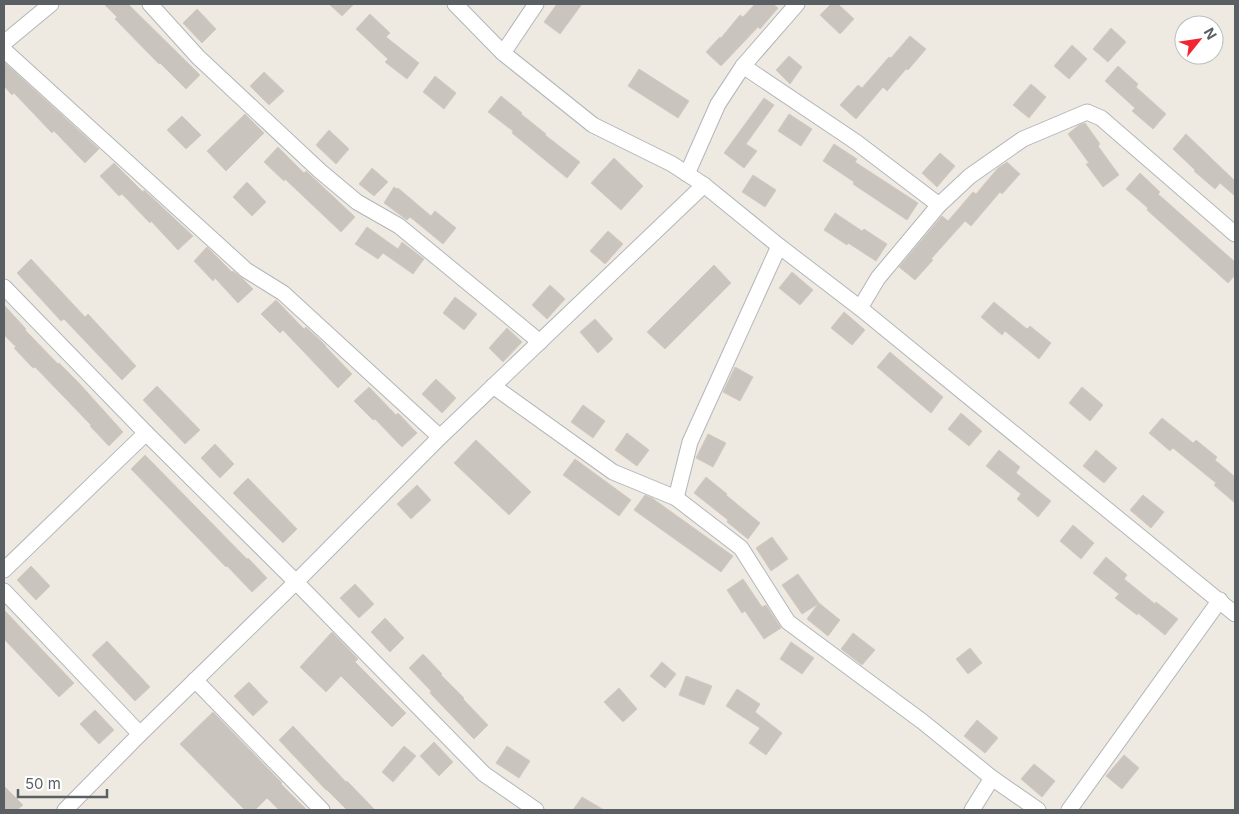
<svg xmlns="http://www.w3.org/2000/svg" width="1239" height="814" viewBox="0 0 1239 814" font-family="Inter,sans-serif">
<rect width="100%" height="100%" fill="#eee9e1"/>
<g fill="#c9c4be" stroke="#d3cac0">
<path d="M104,4H128L200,75L186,89L160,63L159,64L115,19L117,17Z"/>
<path d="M329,4H354L342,16Z"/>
<path d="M557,4H582L560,34L544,22Z"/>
<path d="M755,4H773L778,8L760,29L758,27L721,66L706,52L720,37L721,38L740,15L743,17Z"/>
<path d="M831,4H838L854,19L840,34L820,15Z"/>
<path d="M197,9L216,29L202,43L183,23Z"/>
<path d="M370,14L390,33L386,37L419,63L407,79L385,62L388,59L356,29Z"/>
<path d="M1111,28L1126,42L1108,62L1093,49Z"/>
<path d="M910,36L926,49L908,70L906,69L887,91L883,87L856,119L840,105L858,85L862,88L889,57L891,58Z"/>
<path d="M1072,45L1087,59L1069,79L1054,66Z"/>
<path d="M789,56L802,67L790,84L776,70Z"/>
<path d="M4,62L99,149L85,163L54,131L52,133L14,93L12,95L4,86Z"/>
<path d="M1118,66L1138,84L1136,87L1166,114L1153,129L1132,111L1135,108L1105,81Z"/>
<path d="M639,69L689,101L678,118L628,86Z"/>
<path d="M264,72L284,91L269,105L250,86Z"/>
<path d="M435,76L456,93L444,109L423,92Z"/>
<path d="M1031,84L1046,97L1029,118L1013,105Z"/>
<path d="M501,96L522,113L521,114L546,134L545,135L580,162L567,178L512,133L513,131L488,112Z"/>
<path d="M764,98L774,105L746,144L757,151L744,168L724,153Z"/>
<path d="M245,114L264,133L226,171L207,151Z"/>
<path d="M789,114L812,129L801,146L778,131Z"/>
<path d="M182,116L201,135L186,149L167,130Z"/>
<path d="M1085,123L1100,144L1098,146L1119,175L1103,187L1086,164L1089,163L1068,134L1079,125Z"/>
<path d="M329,130L349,149L336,164L316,145Z"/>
<path d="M1186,134L1235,181V196L1220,183L1215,189L1194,171L1195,170L1173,149Z"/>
<path d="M834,144L857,159L855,162L918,203L907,220L853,184L854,182L823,161Z"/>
<path d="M278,147L304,173L306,171L355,217L341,232L285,179L284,181L264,162Z"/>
<path d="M940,153L955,166L937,187L922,173Z"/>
<path d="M614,158L643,186L621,210L591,183Z"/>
<path d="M1007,162L1020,174L1002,194L1000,192L971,226L965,221L931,259L933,260L915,280L899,267L942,216L948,221L973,192L976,194L998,168Z"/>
<path d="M114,163L143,192L144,190L193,236L178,250L151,221L150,223L122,194L119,196L100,176Z"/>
<path d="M372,168L388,182L374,196L359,184Z"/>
<path d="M1140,173L1160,192L1158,194L1235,262V275L1228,283L1147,210L1148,208L1126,189Z"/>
<path d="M753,175L776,190L765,207L742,192Z"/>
<path d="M247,182L266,202L252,216L233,197Z"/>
<path d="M394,187L397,189L398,188L431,216L435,211L456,228L443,244L410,217L407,220L384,203Z"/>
<path d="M835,213L862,231L864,229L887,244L876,261L848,243L847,245L824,230Z"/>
<path d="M367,227L398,249L402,242L424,259L413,274L383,253L378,259L355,244Z"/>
<path d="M608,231L623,244L605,264L590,251Z"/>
<path d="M207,247L232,272L233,271L243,279L253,289L238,303L215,278L213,281L194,261Z"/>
<path d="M31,259L85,317L88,314L136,366L122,380L64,319L61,321L17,273Z"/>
<path d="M714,265L731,283L665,349L647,332Z"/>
<path d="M792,272L813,290L800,305L779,288Z"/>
<path d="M550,285L565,299L547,319L532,305Z"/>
<path d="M455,297L477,314L464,330L443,313Z"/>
<path d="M276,300L304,329L306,327L323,343L326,346H325L352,374L338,388L283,330L280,333L261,314Z"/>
<path d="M994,302L1027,329L1030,326L1051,343L1039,359L1005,331L1002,335L981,317Z"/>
<path d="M4,305L26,329L25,330L58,364L59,363L78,382L123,432L109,446L90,426L91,425L35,367L33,368L14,348L16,347L4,335Z"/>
<path d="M844,312L865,330L852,345L831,328Z"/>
<path d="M595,319L613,339L598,353L580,332Z"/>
<path d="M507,328L522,342L503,362L489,348Z"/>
<path d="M890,352L943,397L931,413L877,367Z"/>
<path d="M735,367L753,377L740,401L723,392Z"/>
<path d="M436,379L456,398L442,413L422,394Z"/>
<path d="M157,386L200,430L185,444L143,400Z"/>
<path d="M369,387L396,415L398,413L417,433L402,447L375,419L373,420L354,401Z"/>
<path d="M1082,387L1103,405L1090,421L1069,403Z"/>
<path d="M583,405L605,421L593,438L571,422Z"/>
<path d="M961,413L982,431L969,446L948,429Z"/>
<path d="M1162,418L1193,443L1196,440L1217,457L1215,460L1235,477V503L1214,485L1216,483L1173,448L1170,451L1149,433Z"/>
<path d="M627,433L649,450L637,466L615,450Z"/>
<path d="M708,434L726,443L713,467L696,458Z"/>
<path d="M476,440L531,492L509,515L454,463Z"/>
<path d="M215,444L234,464L220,478L201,458Z"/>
<path d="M999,450L1020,467L1016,473L1051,501L1038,517L1017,499L1021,494L986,466Z"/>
<path d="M1096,450L1117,468L1104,483L1083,466Z"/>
<path d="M145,455L247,559L248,558L267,578L252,592L227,566L226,567L131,469Z"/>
<path d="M575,459L631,500L619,516L563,475Z"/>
<path d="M706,477L727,494L726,495L760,523L748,539L727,522L728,520L694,493Z"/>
<path d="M248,478L297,529L283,543L233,493Z"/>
<path d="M417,485L431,500L411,519L397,504Z"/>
<path d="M645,495L652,498L733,556L721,572L634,510Z"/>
<path d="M1143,495L1164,512L1151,528L1130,510Z"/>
<path d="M1073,525L1094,543L1081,559L1060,541Z"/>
<path d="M772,537L788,559L771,571L756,548Z"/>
<path d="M1106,557L1127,575L1124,579L1155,604L1156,602L1178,619L1165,635L1138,613L1137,615L1115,598L1119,594L1093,573Z"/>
<path d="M31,566L50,586L36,600L17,580Z"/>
<path d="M798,574L819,603L840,620L828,636L807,619L818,604L802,614L782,585Z"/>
<path d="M743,579L762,607L766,605L781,628L764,639L745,611L742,613L727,590Z"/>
<path d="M355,584L374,604L359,618L340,598Z"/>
<path d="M4,610L74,683L59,697L4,639Z"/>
<path d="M385,618L404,638L390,652L371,632Z"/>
<path d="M332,632L358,659L355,662L406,713L392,727L341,676L326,692L300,667Z"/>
<path d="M853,633L875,650L862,665L841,649Z"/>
<path d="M107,641L150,687L135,701L92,655Z"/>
<path d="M791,642L814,658L802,674L780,659Z"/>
<path d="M970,648L982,663L968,674L956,659Z"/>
<path d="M423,654L442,674L441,675L464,698L463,699L488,725L474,739L430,693L431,691L409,668Z"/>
<path d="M662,662L676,674L665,688L650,676Z"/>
<path d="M686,676L712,686L704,705L679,695Z"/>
<path d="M249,682L268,702L253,716L234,696Z"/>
<path d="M619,688L637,709L623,722L604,702Z"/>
<path d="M737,689L760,704L755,712L782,733L766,755L749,743L760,728L726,706Z"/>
<path d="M95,710L114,730L99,744L80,724Z"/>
<path d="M213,712L282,783L281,784L307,810H279L267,798L255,810H245L180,744Z"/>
<path d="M977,720L998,738L985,753L964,736Z"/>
<path d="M293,726L346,782L347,781L375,810H347L327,790H326L279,740Z"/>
<path d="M434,742L453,762L439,776L420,756Z"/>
<path d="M404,746L416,756L393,782L382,772Z"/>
<path d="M507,746L530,761L519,778L496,763Z"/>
<path d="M1124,755L1139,768L1122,789L1106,776Z"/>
<path d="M1034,764L1055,781L1042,797L1021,779Z"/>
<path d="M4,786L23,805L17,810H4Z"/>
<path d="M582,797L604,810H573Z"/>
</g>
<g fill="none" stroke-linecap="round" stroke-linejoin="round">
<g stroke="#b2b6ba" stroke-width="17">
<g id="minor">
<path d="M150,4L198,57L320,171L357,202L399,226L540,342"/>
<path d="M455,4L503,53L593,125L672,164L704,185L779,246L860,308L1235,614"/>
<path d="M4,43L51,4"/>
<path d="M4,50L246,270L283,293L440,437"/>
<path d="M503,53L536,4"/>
<path d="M743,66L856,142L939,205"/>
<path d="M687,174L718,104L743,66L797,4"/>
<path d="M4,287L146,433L296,582L484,774L536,810"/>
<path d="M860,308L878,278L939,205L970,176L1023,139L1087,112L1101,118L1235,234"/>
<path d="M493,386L613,472L676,498L741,548L788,622L923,722L992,778L1038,810"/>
<path d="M676,498L690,442L779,246"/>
<path d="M4,570L146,433"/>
<path d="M4,591L140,734"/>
<path d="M195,680L322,810"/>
<path d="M65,810L140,734L296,582L440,437L704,185"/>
<path d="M972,810L992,778"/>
<path d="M1069,810L1220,600"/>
</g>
</g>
<use href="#minor" stroke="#fff" stroke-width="15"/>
</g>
<rect width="1239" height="814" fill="none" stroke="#5a5f63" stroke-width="10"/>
<g transform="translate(1199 40) rotate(60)"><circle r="24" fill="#ffffff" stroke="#bdbfc1"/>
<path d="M0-4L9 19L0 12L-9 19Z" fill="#f02530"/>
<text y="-8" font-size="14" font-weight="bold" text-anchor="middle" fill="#5a5f63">N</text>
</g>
<path d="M18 789v8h89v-8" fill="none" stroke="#5a5f63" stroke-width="2.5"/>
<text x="25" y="789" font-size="15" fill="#5a5f63" stroke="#ffffff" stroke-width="4" paint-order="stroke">50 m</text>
</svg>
